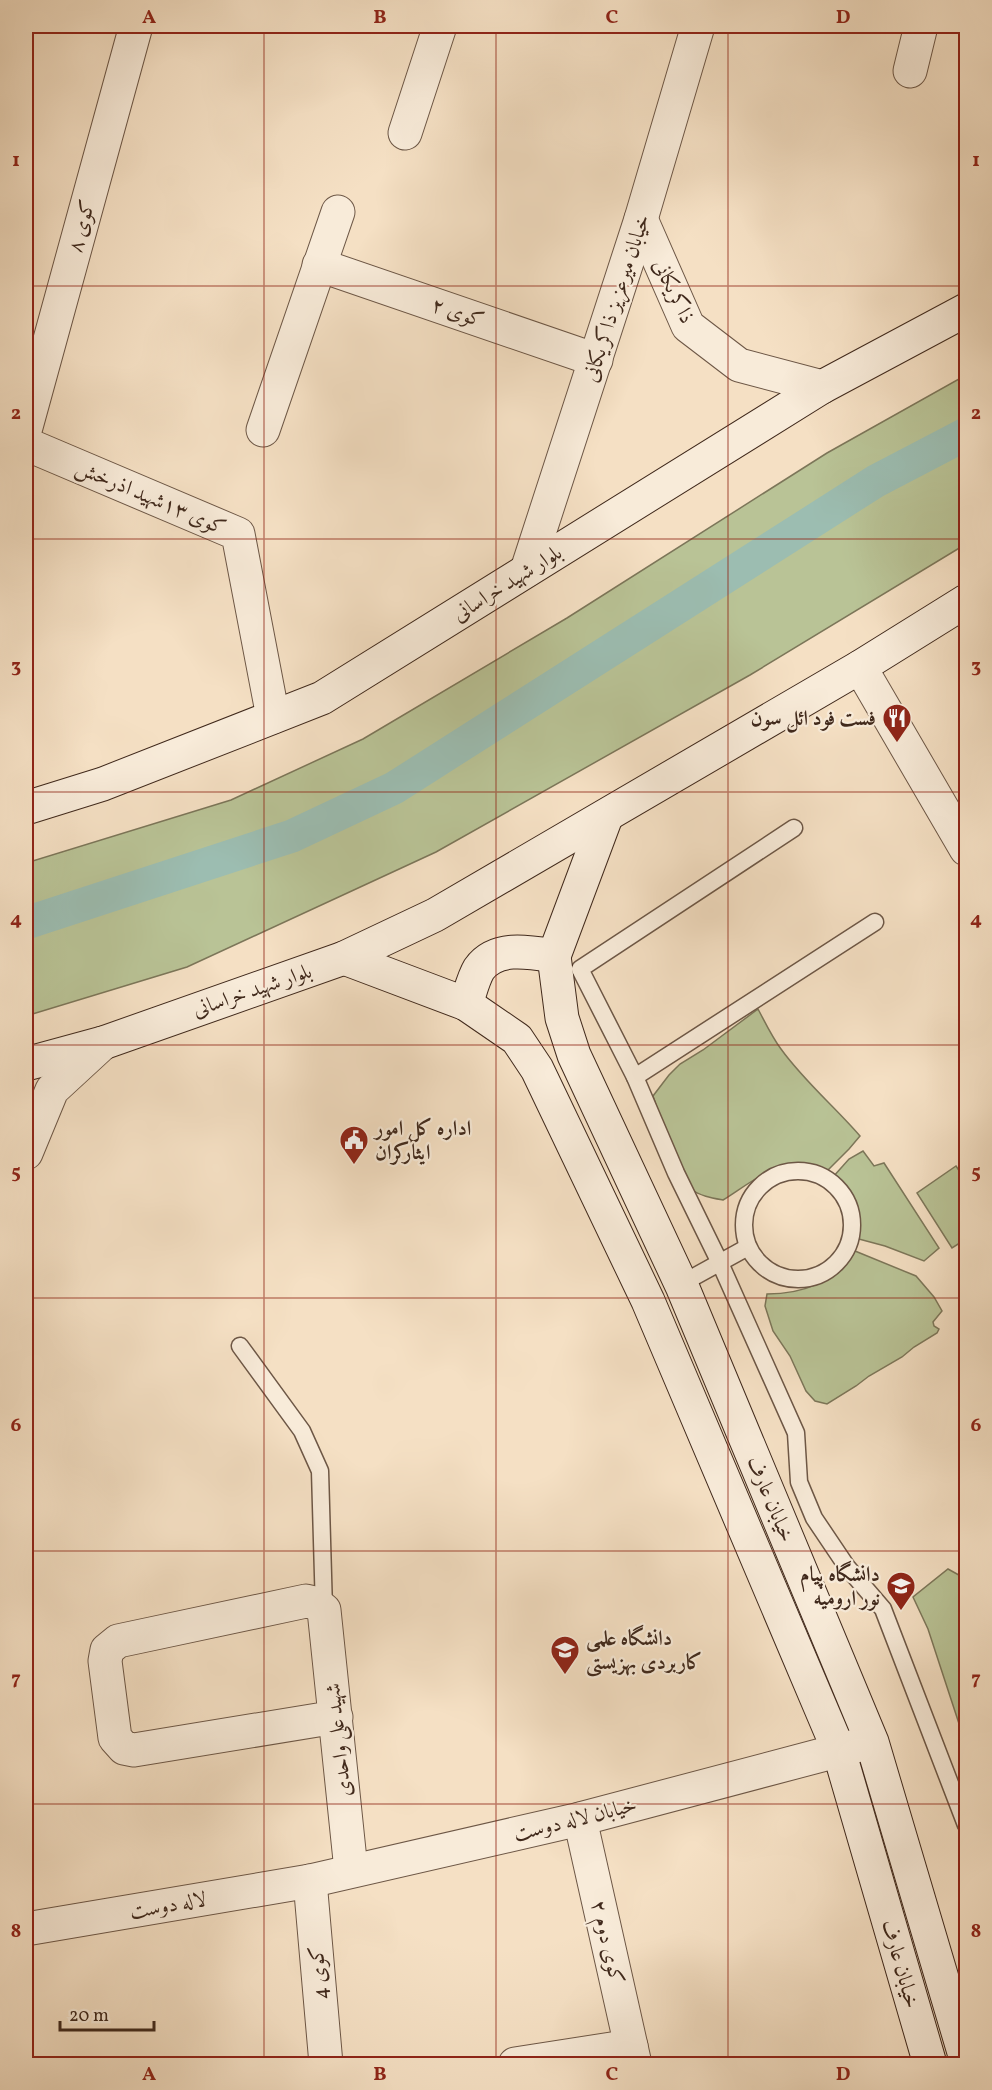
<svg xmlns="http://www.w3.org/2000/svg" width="992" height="2090" viewBox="0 0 992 2090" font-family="Vollkorn,Amiri,serif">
<rect width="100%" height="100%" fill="#f5e0c4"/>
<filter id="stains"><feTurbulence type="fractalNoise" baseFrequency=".00333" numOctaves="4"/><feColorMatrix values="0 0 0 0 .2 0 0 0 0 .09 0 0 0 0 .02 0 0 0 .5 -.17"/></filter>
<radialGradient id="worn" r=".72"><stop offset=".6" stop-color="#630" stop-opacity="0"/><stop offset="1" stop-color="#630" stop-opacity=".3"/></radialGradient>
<g fill="#b9c396" stroke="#7c7659" stroke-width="1.5">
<path d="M966,375V544L750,675L436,852L187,967L26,1016V863L231,800L363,739L567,618L827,453Z"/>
<path d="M758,1009C765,1022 772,1037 781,1049C804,1081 835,1107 860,1136L849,1149L824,1174C790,1147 751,1183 723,1200C712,1198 700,1196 691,1189C678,1177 660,1116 653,1096L669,1075L680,1064L703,1050Z"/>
<path d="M863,1151L874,1166L884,1163L939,1248L924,1261L885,1246L855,1238C862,1217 850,1191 833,1177L849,1159Z"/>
<path d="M956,1166L966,1181V1239L952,1248L917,1193Z"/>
<path d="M855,1251L916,1276L934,1297L942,1311L933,1322L934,1326L939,1329L937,1333L914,1347L902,1357L869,1376L856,1386L827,1404L815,1401L806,1391L790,1356L773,1331L765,1306L767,1294C801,1294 838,1282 855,1251Z"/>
<path d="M948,1569L966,1579V1745L928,1629L913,1597Z"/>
</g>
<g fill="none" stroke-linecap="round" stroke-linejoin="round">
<path stroke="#9cbdb1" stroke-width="33" d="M26,923L292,836L394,788L876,481L966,434"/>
<g stroke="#6d5746" stroke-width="19">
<g id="service">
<path d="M794,828L580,969L635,1077L676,1173L720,1263L796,1433L799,1482L814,1518L847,1567L883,1609L966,1825"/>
<path d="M635,1077L875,922"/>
<circle cx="798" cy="1225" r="54"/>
<path d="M682,1286L690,1279L748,1247"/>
<path d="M240,1346L302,1431L320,1471L324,1610"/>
</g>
</g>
<g stroke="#6d5746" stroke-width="35">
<g id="minor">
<path d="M910,71L921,26"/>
<path d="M405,133L440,26"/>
<path d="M641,219L688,326L739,365L822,387"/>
<path d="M319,265L596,360"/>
<path d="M26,427L136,26"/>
<path d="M263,430L338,212"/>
<path d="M26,444L238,534L273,717"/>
<path d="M527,570L641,219L698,26"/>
<path d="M860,667L966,849"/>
<path d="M336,1717L134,1750L124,1748L115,1738L105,1661L107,1650L118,1641L306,1601L315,1603L324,1610L351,1870"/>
<path d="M580,1819L635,2064"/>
<path d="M310,1881L326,2064"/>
<path d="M26,1929L310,1881L580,1819L867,1743"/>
<path d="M515,2064L631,2046"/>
</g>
</g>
<g stroke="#6d5746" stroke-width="35">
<path id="tertiary" d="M26,1153L52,1090L103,1043"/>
</g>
<g stroke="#40291c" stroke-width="35">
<g id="secondary">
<path d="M26,808L103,784L322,698L822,387L966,310"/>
<path d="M606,817L554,956L562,1018L574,1055L682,1286L872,1742L966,2059"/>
<path d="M344,958L466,1004L517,1039L537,1069L648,1301L839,1751L930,2064"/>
<path d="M466,1004C470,993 473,979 479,969C496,945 530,952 554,956"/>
<path d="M26,1064L103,1043L344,958L435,915L860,667L966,601"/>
</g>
</g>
<use href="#service" stroke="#f8ebd9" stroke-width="16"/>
<use href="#minor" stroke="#f8ebd9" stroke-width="33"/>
<use href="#tertiary" stroke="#f8ebd9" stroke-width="33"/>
<use href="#secondary" stroke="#f8ebd9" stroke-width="33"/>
</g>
<path fill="none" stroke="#8f2418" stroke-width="1.5" stroke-opacity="0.55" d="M264,26V2064M496,26V2064M728,26V2064M26,286H966M26,539H966M26,792H966M26,1045H966M26,1298H966M26,1551H966M26,1804H966"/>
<defs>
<g id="restaurant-pin" transform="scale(1.5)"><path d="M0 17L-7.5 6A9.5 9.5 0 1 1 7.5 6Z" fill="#8f2418" stroke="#f8ebd9"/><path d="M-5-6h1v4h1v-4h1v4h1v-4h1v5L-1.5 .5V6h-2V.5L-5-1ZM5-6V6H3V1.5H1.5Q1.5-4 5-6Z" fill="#fff"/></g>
<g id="civic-pin" transform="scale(1.5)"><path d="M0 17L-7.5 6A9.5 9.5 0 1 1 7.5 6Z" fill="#8f2418" stroke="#f8ebd9"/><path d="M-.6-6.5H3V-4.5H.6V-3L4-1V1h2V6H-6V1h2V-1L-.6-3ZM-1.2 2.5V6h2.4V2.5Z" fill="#fff"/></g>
<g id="university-pin" transform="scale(1.5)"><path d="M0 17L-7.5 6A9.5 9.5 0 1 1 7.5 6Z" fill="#8f2418" stroke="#f8ebd9"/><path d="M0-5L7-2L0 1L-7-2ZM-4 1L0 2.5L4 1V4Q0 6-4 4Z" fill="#fff"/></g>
</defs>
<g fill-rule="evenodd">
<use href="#restaurant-pin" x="897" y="718"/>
<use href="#civic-pin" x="354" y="1140"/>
<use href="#university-pin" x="901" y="1586"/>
<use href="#university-pin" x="565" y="1650"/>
</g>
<g text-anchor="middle" stroke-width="4.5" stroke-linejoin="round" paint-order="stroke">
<g font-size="21" fill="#40291c" stroke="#f8ebd9">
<text transform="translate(81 226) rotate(-75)" y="7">کوی ۸</text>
<text transform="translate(674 291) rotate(64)" y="7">ذاکریکانی</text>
<text transform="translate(616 298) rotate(-72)" y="7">خیابان میرعزیز ذاکر یکانی</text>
<text transform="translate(458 312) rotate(19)" y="7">کوی ۲</text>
<text transform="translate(151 497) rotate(23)" y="7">کوی ۱۳شهید اذرخش</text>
<text transform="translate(507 583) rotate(-32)" y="7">بلوار شهید خراسانی</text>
<text transform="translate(252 990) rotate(-19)" y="7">بلوار شهید خراسانی</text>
<text transform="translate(771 1499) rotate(67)" y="7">خیابان عارف</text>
<text transform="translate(338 1740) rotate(-96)" y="7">شهید علی واحدی</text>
<text transform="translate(575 1819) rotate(-14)" y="7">خیابان لاله دوست</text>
<text transform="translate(168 1905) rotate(-10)" y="7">لاله دوست</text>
<text transform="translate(608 1942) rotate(77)" y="7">کوی دوم ۲</text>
<text transform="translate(901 1964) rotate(74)" y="7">خیابان عارف</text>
<text transform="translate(318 1973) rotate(-95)" y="7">کوی 4</text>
</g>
<g font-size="21" font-weight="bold" fill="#40291c" stroke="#f8ebd9" text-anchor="end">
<text x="876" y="725">فست فود ائل سون</text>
<text x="375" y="1135" text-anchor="start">اداره کل امور<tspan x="375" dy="24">ایثارکران</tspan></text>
<text x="880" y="1581">دانشگاه پیام<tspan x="880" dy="24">نور ارومیه</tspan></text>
<text x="586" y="1645" text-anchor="start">دانشگاه علمی<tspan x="586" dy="24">کاربردی بهزیستی</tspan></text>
</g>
</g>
<rect width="992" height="2090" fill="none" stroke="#f5e0c4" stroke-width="66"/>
<path d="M60 2021v9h94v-9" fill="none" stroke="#40291c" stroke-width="3"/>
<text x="69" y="2021" font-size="18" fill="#40291c" stroke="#f8ebd9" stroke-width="4.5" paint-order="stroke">20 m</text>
<rect x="33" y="33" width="926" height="2024" fill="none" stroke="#8f2418" stroke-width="2"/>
<g font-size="20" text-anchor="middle" font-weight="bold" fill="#8f2418">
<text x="149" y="23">A</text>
<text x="380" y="23">B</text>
<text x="612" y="23">C</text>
<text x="843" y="23">D</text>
<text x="16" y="166">1</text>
<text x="976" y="166">1</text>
<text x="16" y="419">2</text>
<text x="976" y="419">2</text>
<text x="16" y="672">3</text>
<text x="976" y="672">3</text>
<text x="16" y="925">4</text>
<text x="976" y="925">4</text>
<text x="16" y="1178">5</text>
<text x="976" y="1178">5</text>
<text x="16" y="1431">6</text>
<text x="976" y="1431">6</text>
<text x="16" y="1684">7</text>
<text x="976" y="1684">7</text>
<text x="16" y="1937">8</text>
<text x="976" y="1937">8</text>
<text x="149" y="2080">A</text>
<text x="380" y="2080">B</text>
<text x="612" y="2080">C</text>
<text x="843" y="2080">D</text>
</g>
<rect width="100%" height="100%" filter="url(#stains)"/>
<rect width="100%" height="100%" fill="url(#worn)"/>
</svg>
